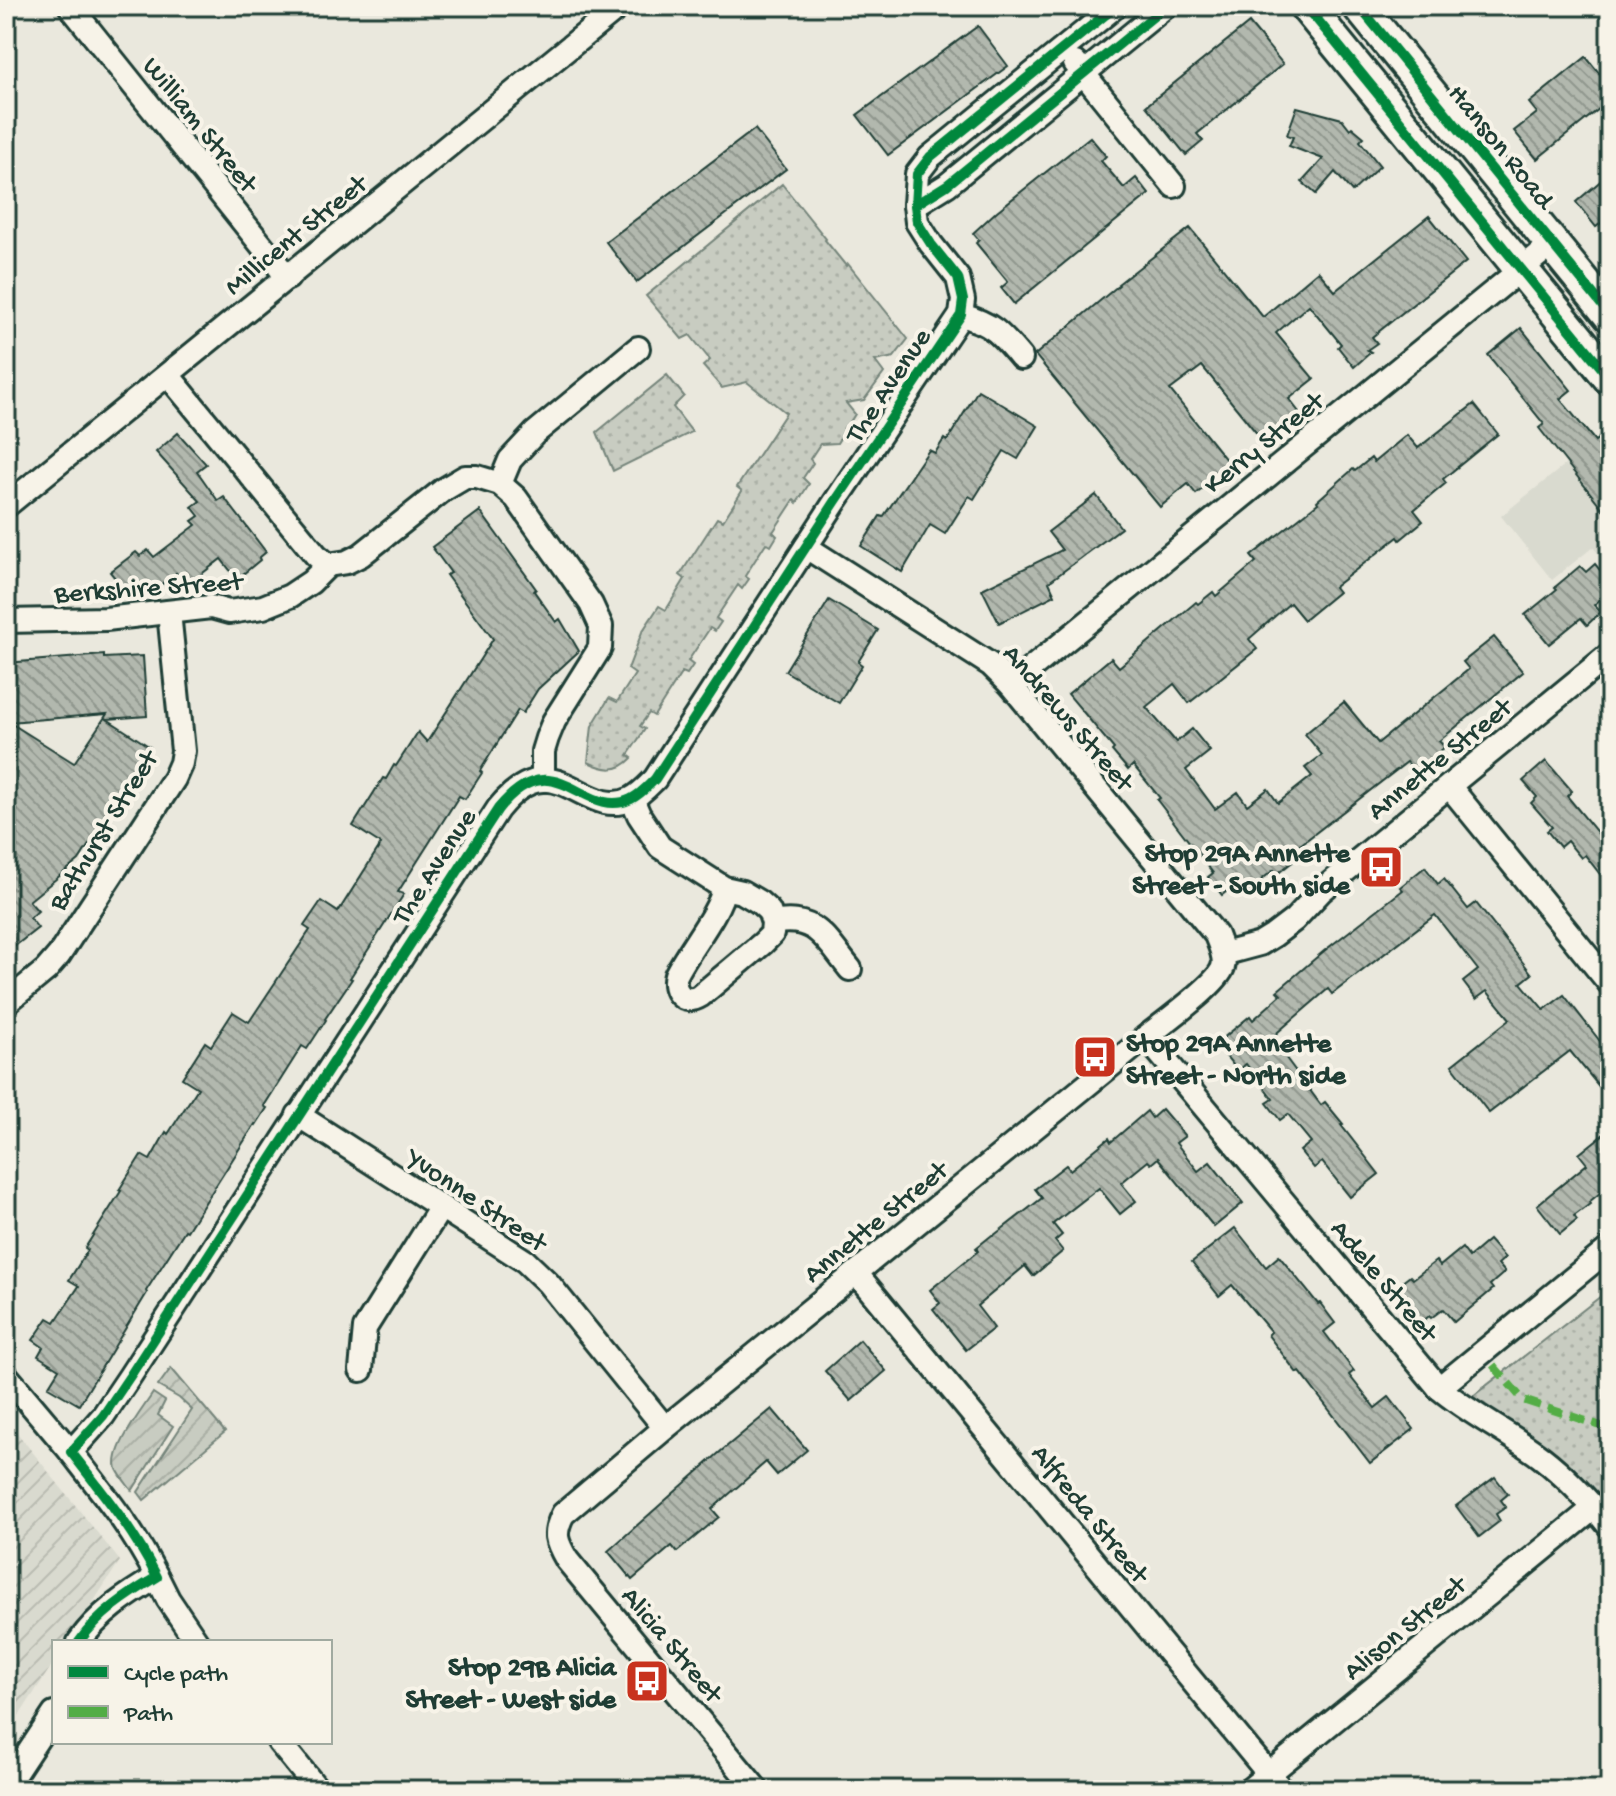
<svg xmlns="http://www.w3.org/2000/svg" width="1616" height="1796" viewBox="0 0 1616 1796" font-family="'Gochi Hand',sans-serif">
<defs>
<pattern id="industrial-furrows" width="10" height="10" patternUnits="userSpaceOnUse" patternTransform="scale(2)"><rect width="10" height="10" fill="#d9dacf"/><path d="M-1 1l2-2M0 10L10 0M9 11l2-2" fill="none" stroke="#babcb2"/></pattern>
<pattern id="grass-dots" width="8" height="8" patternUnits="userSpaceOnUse" patternTransform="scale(2)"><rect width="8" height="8" fill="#c8ccc1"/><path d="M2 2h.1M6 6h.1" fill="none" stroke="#abb0a6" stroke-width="1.8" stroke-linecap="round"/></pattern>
<pattern id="garden-furrows" width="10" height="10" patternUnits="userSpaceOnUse" patternTransform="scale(2)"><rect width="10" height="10" fill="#c8ccc1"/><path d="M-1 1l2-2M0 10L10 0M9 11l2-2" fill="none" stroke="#abb0a6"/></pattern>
<pattern id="building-back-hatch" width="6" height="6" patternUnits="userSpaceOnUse" patternTransform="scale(2)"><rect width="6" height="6" fill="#b2b8ae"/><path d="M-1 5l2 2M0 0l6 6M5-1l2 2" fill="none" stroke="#90978e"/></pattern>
</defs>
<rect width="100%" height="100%" fill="#eae8dd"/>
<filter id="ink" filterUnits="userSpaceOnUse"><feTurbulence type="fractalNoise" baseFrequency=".0125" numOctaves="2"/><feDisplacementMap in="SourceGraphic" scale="16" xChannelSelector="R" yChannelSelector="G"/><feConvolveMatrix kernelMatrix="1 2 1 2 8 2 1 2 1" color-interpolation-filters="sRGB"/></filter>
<g filter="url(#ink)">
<path fill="#d9dacf" d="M1610,429V569L1593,547L1552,580L1501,516Z"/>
<path fill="url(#industrial-furrows)" d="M6,1419L120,1561L67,1642H54V1662L6,1736Z"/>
<g fill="url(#grass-dots)" stroke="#74847a" stroke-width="2">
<path d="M782,184L826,239L825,240L846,266L848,264L908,339L894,357L875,361L884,373L864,400L846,403L855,414L837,443L820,444L810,459L813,463L803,478L809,484L797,503L794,500L773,532L777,536L771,546L766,543L745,576L749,579L742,589L738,585L716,618L721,622L715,631L710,628L688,661L693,665L687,674L682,672L654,716L649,713L640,726L645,729L628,755L632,758C618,773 605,770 588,762L592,726L609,698L617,702L635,674L628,669L642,632L659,606L666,610L685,579L680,575L717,518L723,521L742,491L737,487L786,413L747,382L722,388L703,366L710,360L690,335L682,339L646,296Z"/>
<path d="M667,375L684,396L673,407L692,432L613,471L597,432Z"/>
<path d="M1610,1289V1506L1601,1495L1551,1455L1468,1400Z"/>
</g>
<g fill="url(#garden-furrows)" stroke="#74847a" stroke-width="2">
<path d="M171,1368L225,1432L144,1500L138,1492L192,1410L179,1398L158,1386Z"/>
<path d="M153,1393L165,1401L158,1415L173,1426L132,1491C127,1484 120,1476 117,1469C110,1450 143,1409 153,1393Z"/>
</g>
<g fill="url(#building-back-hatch)" stroke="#1f3d34" stroke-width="2" fill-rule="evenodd">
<path d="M1249,23L1283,64L1197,134L1203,141L1186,155L1146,106Z"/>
<path d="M978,26L1008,66L888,155L857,115Z"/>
<path d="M1586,57L1610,86V100L1537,159L1514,131L1537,113L1529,103Z"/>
<path d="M1297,107L1342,119L1350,129L1352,127L1364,137L1360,141L1380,166L1352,192L1335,172L1316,194L1302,182L1323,159L1289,146L1293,137L1287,135Z"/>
<path d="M755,129L786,169L637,282L606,242Z"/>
<path d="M1090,137L1106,156L1101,161L1124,188L1136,178L1149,194L1014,304L1001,288L1008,282L976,243L979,240L973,233L997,211Z"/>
<path d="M1610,173V216L1596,227L1576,202Z"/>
<path d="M1429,216L1466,262L1372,337L1377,343L1367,350L1371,352L1354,367L1338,347L1341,344L1309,305L1276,333L1314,379L1289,399L1299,412L1263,441L1202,366L1170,390L1231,466L1196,494L1188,484L1160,507L1035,355L1119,285L1118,284L1190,228L1263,317L1318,271L1335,291Z"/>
<path d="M1521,328L1571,390L1560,399L1595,441L1610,429V518L1539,428L1544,424L1488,355Z"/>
<path d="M978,390L1038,426L1018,459L1004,451L974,499L969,496L945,534L930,525L902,572L861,546L880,516L883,517L929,450L935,453L944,439L947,441Z"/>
<path d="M1474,404L1498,434L1443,479L1446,483L1414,510L1423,521L1400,540L1398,537L1334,587L1338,592L1304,620L1290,603L1249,639L1257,649L1189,703L1174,684L1146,707L1176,742L1192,729L1210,751L1186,770L1215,809L1238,792L1247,805L1268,789L1278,803L1312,776L1305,768L1322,755L1305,734L1344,702L1378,743L1469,669L1463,662L1494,637L1523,672L1439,741L1445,747L1415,772L1407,762L1295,849L1300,856L1277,874L1274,870L1243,894L1236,884L1222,895L1208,877L1213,873L1157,800L1160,798L1133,765L1128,770L1112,751L1114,749L1068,694L1111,658L1119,667L1196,602L1198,604L1213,592L1216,596L1256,562L1251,556L1318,503L1317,501L1353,469L1355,471L1371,458L1374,462L1407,435L1418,448Z"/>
<path d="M178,433L206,464L197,471L218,501L224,497L266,552L259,558L260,560L237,579L221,559L186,586L176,573L149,594L142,585L129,595L110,572L136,552L140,556L148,550L154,557L196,525L192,521L199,516L192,507L200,501L156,452Z"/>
<path d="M1096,495L1121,528L1049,582L1055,595L999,623L982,589L1062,550L1048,532Z"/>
<path d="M480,511L536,589L534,591L556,622L560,619L579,651L538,689L523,713L518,710L498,742L480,771L482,773L465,799L459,796L398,892L404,894L350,978L352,979L325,1019L326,1020L307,1049L302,1046L264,1106L267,1108L256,1125L255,1124L187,1231L185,1230L146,1291L147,1293L79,1405L48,1387L59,1369L38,1356L43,1347L33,1340L48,1318L55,1322L79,1286L69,1280L88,1250L85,1248L121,1191L119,1190L141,1155L150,1160L166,1132L168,1134L198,1088L182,1078L205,1042L211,1046L233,1012L249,1022L310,930L304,926L321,901L338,912L381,844L353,826L383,778L386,779L394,765L396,766L418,732L427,742L493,639L446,575L451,573L432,547Z"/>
<path d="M1595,564L1610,582V591L1594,605L1601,612L1587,625L1581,618L1549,644L1525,615L1557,589L1555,587L1580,566L1586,572Z"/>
<path d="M829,600L878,630L858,662L862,665L839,703L785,671Z"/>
<path d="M104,655V658L143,656L147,716L107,719L150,747L114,802L116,804L102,825L105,827L95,842L92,840L79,860L29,901L38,911L30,918L38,928L6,953V663ZM107,714L74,763L9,722Z"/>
<path d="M1546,761L1572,791L1567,796L1610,848V887L1585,855L1581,858L1567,841L1560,847L1547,831L1552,827L1531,803L1537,797L1523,781Z"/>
<path d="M1425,867L1438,884L1444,879L1468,909L1476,903L1532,974L1521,983L1544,1010L1564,995L1610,1054V1100L1570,1051L1489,1113L1452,1065L1510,1019L1487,991L1476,999L1463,982L1478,970L1435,915L1332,994L1328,989L1271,1038L1321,1105L1325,1102L1343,1124L1341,1125L1379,1174L1350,1197L1322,1162L1314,1168L1300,1151L1311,1142L1288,1114L1280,1120L1267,1103L1273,1099L1246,1064L1238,1071L1216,1044L1250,1016L1253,1020L1281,995L1277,991L1324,951L1403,890L1400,887Z"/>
<path d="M1162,1109L1185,1136L1176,1143L1198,1171L1210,1162L1243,1203L1214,1227L1158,1158L1151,1164L1148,1161L1121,1183L1136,1201L1120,1214L1099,1188L1053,1224L1062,1235L1055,1241L1063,1251L1033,1276L1025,1266L977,1306L994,1328L966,1350L933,1309L940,1303L930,1290L978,1251L976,1248L992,1235L993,1236L1042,1198L1035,1189L1066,1165L1070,1170L1109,1138L1111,1142L1147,1111L1152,1118Z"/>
<path d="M1610,1129V1185L1589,1202L1590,1204L1574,1216L1577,1220L1560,1234L1537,1205L1587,1164L1579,1154Z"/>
<path d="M1235,1228L1266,1267L1279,1256L1318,1304L1320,1303L1335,1323L1324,1332L1354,1371L1349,1375L1375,1408L1389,1397L1414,1429L1370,1463L1300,1372L1297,1373L1268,1335L1271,1332L1232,1285L1219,1296L1192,1262Z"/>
<path d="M1489,1240L1505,1258L1498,1264L1505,1272L1490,1285L1493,1289L1454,1322L1443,1309L1431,1318L1429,1316L1420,1324L1392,1290L1410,1276L1413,1279L1436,1261L1440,1266L1462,1248L1469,1257Z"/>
<path d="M860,1340L886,1371L851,1401L825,1371Z"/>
<path d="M772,1409L807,1450L777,1475L766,1462L712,1509L719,1517L677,1552L672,1546L632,1580L608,1551L720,1452Z"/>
<path d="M1495,1477L1508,1494L1501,1500L1506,1507L1496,1514L1500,1521L1479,1537L1456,1506Z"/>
</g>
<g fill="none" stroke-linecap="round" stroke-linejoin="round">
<g stroke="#1f3d34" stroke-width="28">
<g id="street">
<path d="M70,6L288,278"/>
<path d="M1075,63L1174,186"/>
<path d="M915,205L947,185L1166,6"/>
<path d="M961,315C993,324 1000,333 1021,358"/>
<path d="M168,375L316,555L328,565L347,562L361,555L443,490L465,477H477L500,484L516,498L591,604L601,626L600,648L554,721L547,738L543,751V780"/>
<path d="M500,484L510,460L535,433L638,348"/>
<path d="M6,506L620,6"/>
<path d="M6,621L106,619L211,607L229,612L263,607L290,596L311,582L328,565"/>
<path d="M1011,685L1552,244"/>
<path d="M1450,787L1610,984"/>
<path d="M632,799L639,815L660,847L724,888L742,892L759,902L769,911L773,923L772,934L763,943L700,996C684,1006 671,991 676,975C688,950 720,912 724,888"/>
<path d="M773,923C816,914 826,940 850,969"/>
<path d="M1223,954L1260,944L1273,936L1294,920L1321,891L1610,654"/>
<path d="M6,1003L46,970L59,955L174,779L181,763L183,751L169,612"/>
<path d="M1146,1037L1439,1388C1470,1414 1508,1432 1541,1457C1567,1477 1589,1501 1610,1527"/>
<path d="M298,1115L525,1261L548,1283L665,1428"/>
<path d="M856,1273L1282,1790"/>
<path d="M361,1370L365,1328L441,1207"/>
<path d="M6,1375L71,1452"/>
<path d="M1439,1388L1610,1248"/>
<path d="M157,1577L168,1599L197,1642"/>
<path d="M79,1642C99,1613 127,1595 157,1577C134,1531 103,1493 71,1452L103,1416L130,1376L498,809C555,738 584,822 631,799C641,794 648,786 655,779L835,502L961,315L963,300L958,278L931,244L917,222L915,205L917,174L930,157L1116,6"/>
<path d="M279,1742L318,1790"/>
<path d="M6,1780L15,1773L54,1714"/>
<path d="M757,1790L567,1560C556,1541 553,1534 563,1514L665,1428L1146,1037C1162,1024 1218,984 1223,967C1226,957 1219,944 1216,935L1011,685L991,665L806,547"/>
<path d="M1249,1790L1594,1508"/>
</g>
</g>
<g stroke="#1f3d34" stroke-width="38">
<g id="secondary">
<path d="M1306,6L1610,378"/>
<path d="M1359,6L1610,315"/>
</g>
</g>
<use href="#street" stroke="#f7f3e8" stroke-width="22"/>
<use href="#secondary" stroke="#f7f3e8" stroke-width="32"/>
<path stroke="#52ad45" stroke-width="8" stroke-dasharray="16 8" stroke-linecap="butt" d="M1493,1365L1523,1400L1610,1429"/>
<g stroke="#f7f3e8" stroke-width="15">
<g id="cycleway">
<path d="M1306,6L1610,378"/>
<path d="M1359,6L1610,315"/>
<path d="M915,205L947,185L1166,6"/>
<path d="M79,1642C99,1613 127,1595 157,1577C134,1531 103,1493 71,1452L103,1416L130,1376L498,809C555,738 584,822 631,799C641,794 648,786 655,779L835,502L961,315L963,300L958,278L931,244L917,222L915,205L917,174L930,157L1116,6"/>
</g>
</g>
<use href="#cycleway" stroke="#00873e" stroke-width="10"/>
</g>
</g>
<defs>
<g id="bus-square" transform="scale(2.3)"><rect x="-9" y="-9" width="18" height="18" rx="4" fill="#c8321e" stroke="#f7f3e8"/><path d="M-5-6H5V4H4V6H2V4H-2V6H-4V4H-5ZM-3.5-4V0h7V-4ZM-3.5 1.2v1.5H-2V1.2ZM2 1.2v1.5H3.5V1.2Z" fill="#fff"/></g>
</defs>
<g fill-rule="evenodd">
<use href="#bus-square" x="1381" y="867"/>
<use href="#bus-square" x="1095" y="1057"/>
<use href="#bus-square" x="647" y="1681"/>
</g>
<g text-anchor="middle" stroke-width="8" stroke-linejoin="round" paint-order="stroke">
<g font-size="28" fill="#1f3d34" stroke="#f7f3e8">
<text transform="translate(202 123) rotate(51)" y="10">William Street</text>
<text transform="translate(1503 145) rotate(51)" y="10">Hanson Road</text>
<text transform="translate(294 233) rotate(-39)" y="10">Millicent Street</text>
<text transform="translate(886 384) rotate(-56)" y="10">The Avenue</text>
<text transform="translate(1262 441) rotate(-39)" y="10">Kerry Street</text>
<text transform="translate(148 585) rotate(-4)" y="10">Berkshire Street</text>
<text transform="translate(1070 716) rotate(49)" y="10">Andrews Street</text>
<text transform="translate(1438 757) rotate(-39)" y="10">Annette Street</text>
<text transform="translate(101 829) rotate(-58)" y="10">Bathurst Street</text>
<text transform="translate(432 865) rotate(-57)" y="10">The Avenue</text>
<text transform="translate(478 1198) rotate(34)" y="10">Yvonne Street</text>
<text transform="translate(874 1220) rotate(-39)" y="10">Annette Street</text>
<text transform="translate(1386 1279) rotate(50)" y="10">Adele Street</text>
<text transform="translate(1092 1512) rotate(51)" y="10">Alfreda Street</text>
<text transform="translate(1403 1626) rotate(-39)" y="10">Alison Street</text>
<text transform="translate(674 1643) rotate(50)" y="10">Alicia Street</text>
</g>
<g font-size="28" font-weight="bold" fill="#1f3d34" stroke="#f7f3e8" text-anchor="end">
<text x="1350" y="861">Stop 29A Annette<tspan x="1350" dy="32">Street - South side</tspan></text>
<text x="1126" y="1051" text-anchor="start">Stop 29A Annette<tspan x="1126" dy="32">Street - North side</tspan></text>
<text x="616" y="1675">Stop 29B Alicia<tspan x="616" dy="32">Street - West side</tspan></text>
</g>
</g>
<rect width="1616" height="1796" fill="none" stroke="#f7f3e8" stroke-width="32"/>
<rect x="16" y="16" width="1584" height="1764" fill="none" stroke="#1f3d34" stroke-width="3" filter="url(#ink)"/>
<rect x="52" y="1640" width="280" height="104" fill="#f7f3e8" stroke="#a1aaa0" stroke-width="2"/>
<rect x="68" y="1666" width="40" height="12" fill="#00873e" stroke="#a1aaa0" stroke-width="2"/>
<text x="124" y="1680" font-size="24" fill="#1f3d34">Cycle path</text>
<rect x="68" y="1706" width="40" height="12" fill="#52ad45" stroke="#a1aaa0" stroke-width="2"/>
<text x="124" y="1720" font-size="24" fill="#1f3d34">Path</text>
</svg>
